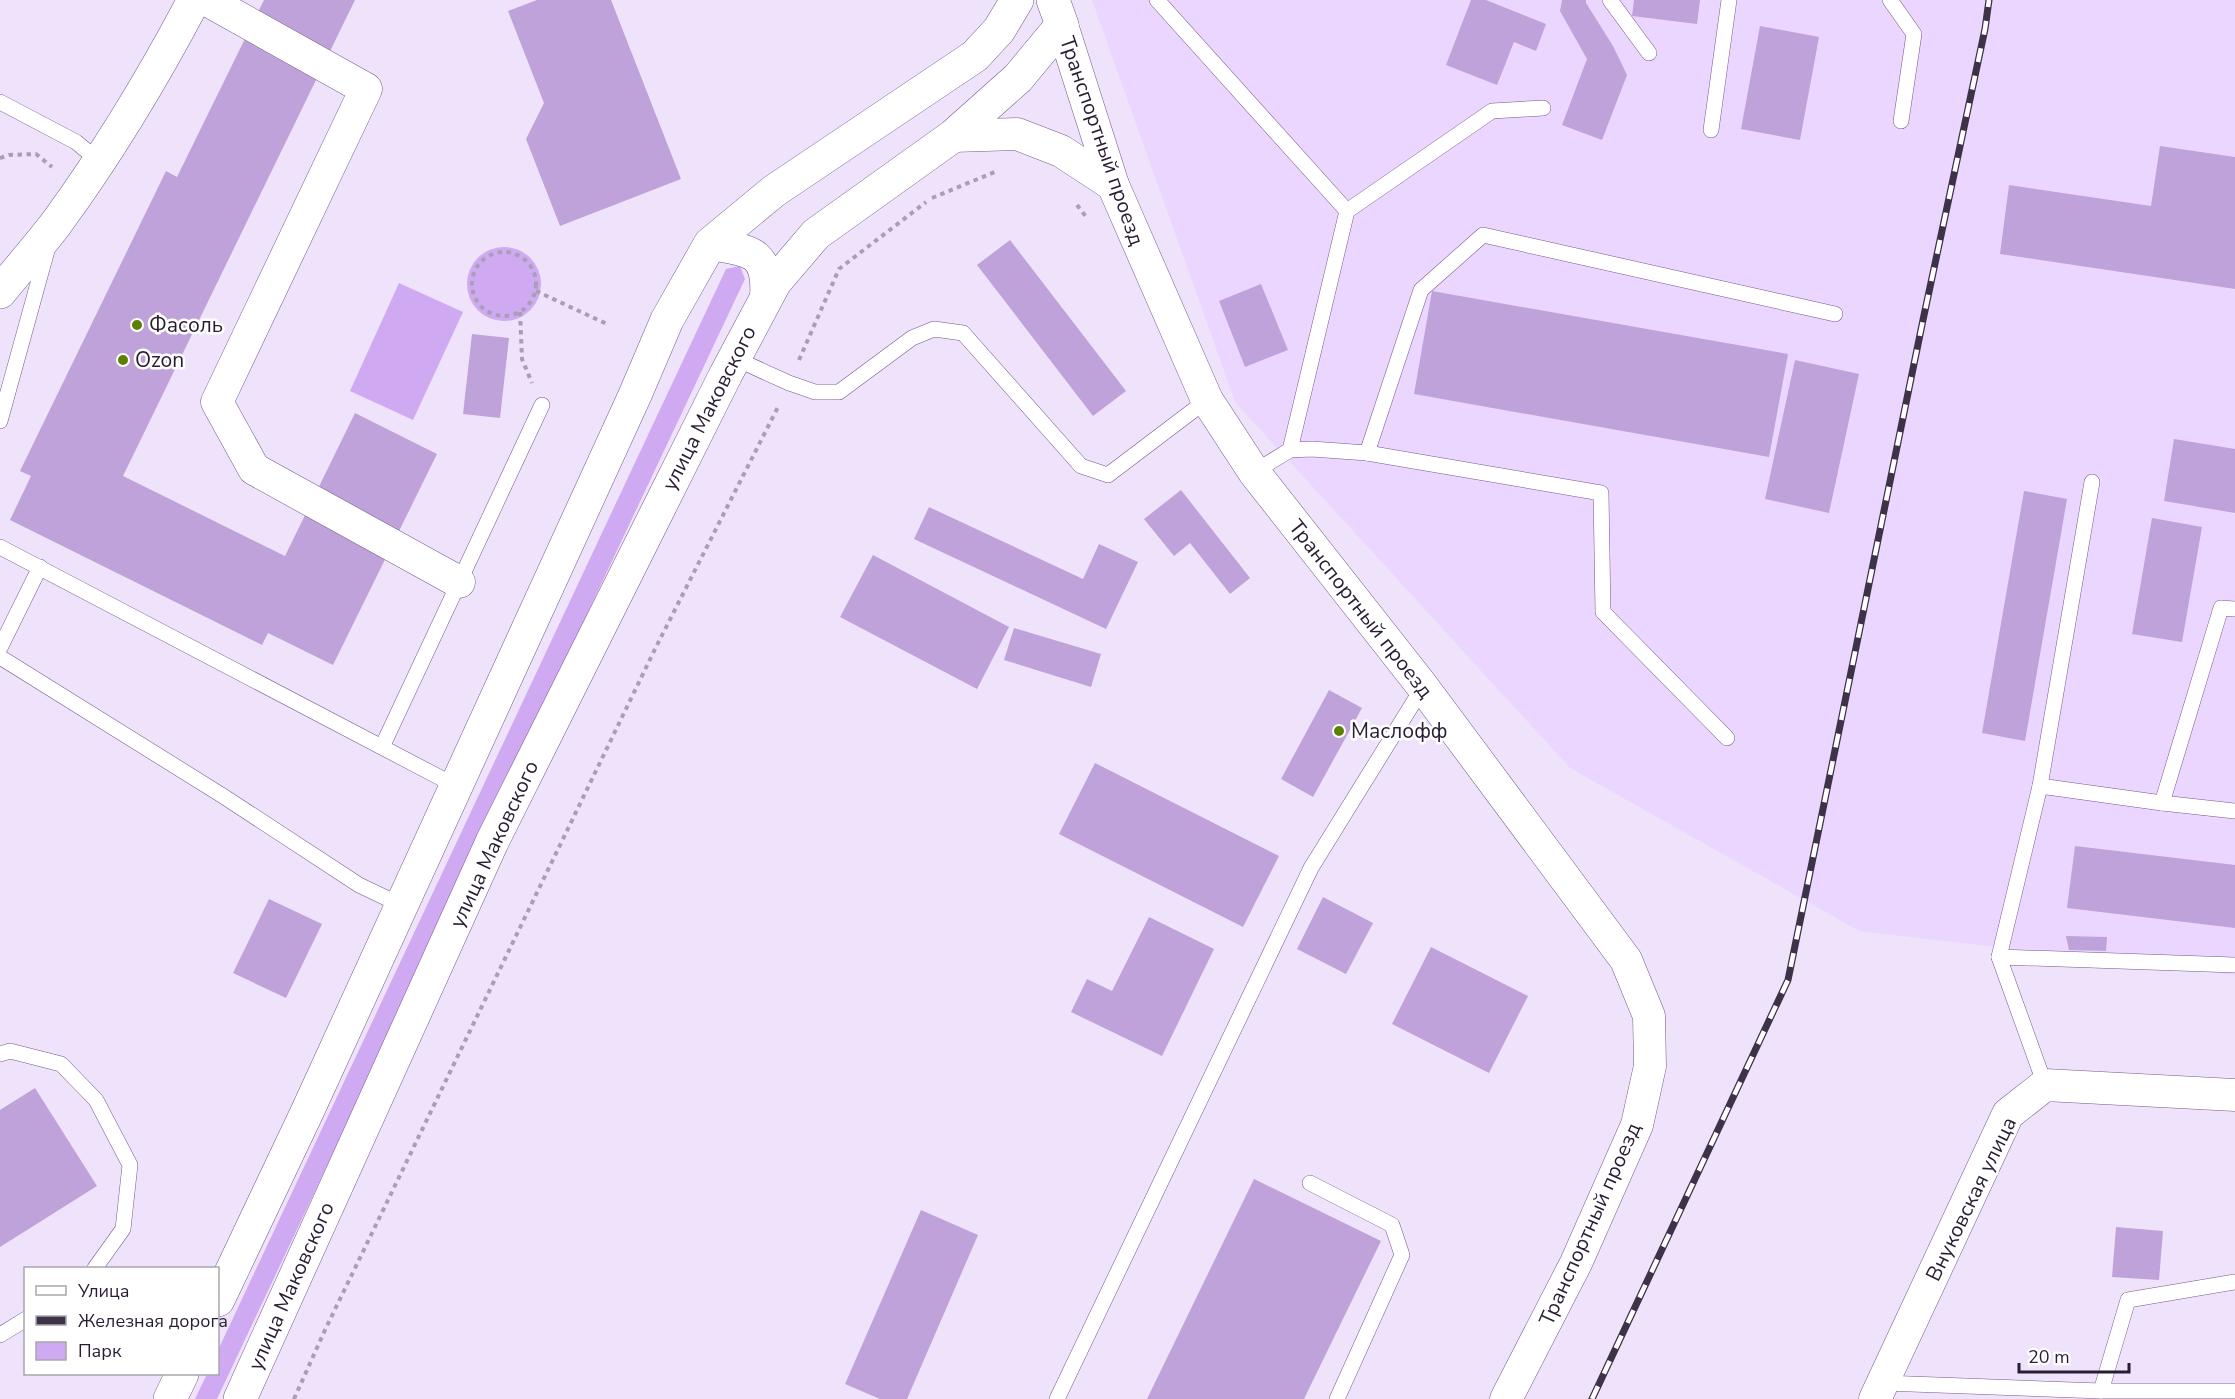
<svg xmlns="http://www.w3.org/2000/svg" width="2235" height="1399" viewBox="0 0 2235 1399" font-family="'Nunito Sans',sans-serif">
<rect width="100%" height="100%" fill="#efe3fb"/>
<path fill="#ebd6ff" d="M1092,0H2235V975L1859,931L1570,768L1235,402Z"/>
<g fill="#d0a9f3">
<circle cx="504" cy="284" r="37"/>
<path d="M740,266L745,279L217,1399H195L207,1374H218V1350L726,269Z"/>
<path d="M399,283L463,312L413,420L350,391Z"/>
</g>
<g fill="#c0a2db">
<path d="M264,0H355L123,476L285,556L355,413L437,454L333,665L268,633L262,645L10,520L31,476L20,471L166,171L177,177Z"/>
<path d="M537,0H611L681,179L560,226L526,139L544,103L508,11Z"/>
<path d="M1471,0H1486L1546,24L1536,51L1514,42L1497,85L1446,65Z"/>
<path d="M1562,0H1586V3L1613,46L1627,75L1602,140L1562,125L1587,59L1560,11Z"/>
<path d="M1634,0H1700L1697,24L1632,16Z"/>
<path d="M1760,26L1819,37L1800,140L1741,129Z"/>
<path d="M2160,146L2235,157V289L2000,254L2009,185L2151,206Z"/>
<path d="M1010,240L1126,391L1093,416L977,265Z"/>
<path d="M1261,284L1288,350L1245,367L1219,301Z"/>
<path d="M1432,291L1788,354L1769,457L1414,394Z"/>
<path d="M472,334L509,338L500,418L463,414Z"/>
<path d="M1795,360L1859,374L1829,513L1765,499Z"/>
<path d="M2174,439L2235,449V513L2164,501Z"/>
<path d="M1181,490L1250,578L1230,594L1190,543L1174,556L1144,519Z"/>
<path d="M2024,491L2067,499L2025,741L1982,733Z"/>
<path d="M929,507L1083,579L1099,544L1138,562L1106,629L914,539Z"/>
<path d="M2152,518L2202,527L2182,642L2132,634Z"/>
<path d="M873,555L1009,627L977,689L840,617Z"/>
<path d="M1014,628L1101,654L1091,687L1004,660Z"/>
<path d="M1329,690L1362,708L1313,797L1281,779Z"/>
<path d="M1095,763L1279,856L1243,927L1059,834Z"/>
<path d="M2075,846L2235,865V928L2067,908Z"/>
<path d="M1323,897L1373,923L1346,974L1297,949Z"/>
<path d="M269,899L322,924L286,998L233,973Z"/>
<path d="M1149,917L1214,949L1162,1056L1071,1012L1087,979L1112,991Z"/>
<path d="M2066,936L2107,937L2106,951L2069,950Z"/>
<path d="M1431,947L1528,996L1489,1073L1392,1024Z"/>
<path d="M35,1088L97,1186L0,1247V1110Z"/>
<path d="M1254,1179L1381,1241L1304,1399H1147Z"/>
<path d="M921,1210L978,1235L907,1399H880L845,1384Z"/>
<path d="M2116,1227L2163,1231L2159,1280L2112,1277Z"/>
</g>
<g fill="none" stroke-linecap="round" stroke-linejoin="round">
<g stroke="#75598d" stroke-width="16">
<g id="lane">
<path d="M1157,0L1347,211"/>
<path d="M1610,0L1649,53"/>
<path d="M1890,0L1914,34L1901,121"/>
<path d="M0,102L76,142L99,161"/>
<path d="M1711,130L1729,0"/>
<path d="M734,358L789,383L815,392H839L912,338L934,329L963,333L1081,466L1108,475L1207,400"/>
<path d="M0,421L48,247"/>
<path d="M1290,450L1347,211L1492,111L1543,108"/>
<path d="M1367,453L1601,493L1603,612L1727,738"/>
<path d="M1254,472L1290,450L1312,449L1367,453L1421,290L1483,235L1835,314"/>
<path d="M0,547L456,786"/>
<path d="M0,648L40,567"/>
<path d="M0,657L223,796L359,885L401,905"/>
<path d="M382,747L542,405"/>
<path d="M2040,786L2162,803L2235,811"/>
<path d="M2162,803L2221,608L2235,609"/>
<path d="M1999,957L2235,965"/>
<path d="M0,1054L10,1051L61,1064L96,1100L130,1165L123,1229L95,1268"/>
<path d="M2045,1085L1999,957L2040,786L2092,482"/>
<path d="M1310,1183L1392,1225L1402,1255L1337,1399"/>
<path d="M0,1335L26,1319"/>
<path d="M1883,1383L2101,1391H2235"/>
<path d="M2101,1391L2128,1300L2235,1282"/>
<path d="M1057,1399L1311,868L1423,687"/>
</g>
</g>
<g stroke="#75598d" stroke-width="33">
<g id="street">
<path d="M207,0L366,89L217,402L254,469L459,582"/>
<path d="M1062,25L1113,185L1207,400L1254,472L1423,687L1626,960L1649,1016L1650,1066L1637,1125L1576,1263L1506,1399"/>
<path d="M953,136L1017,134L1061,151L1113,185"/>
<path d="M710,244C750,251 769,250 766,298"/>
<path d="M1875,1399L2008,1114L2045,1085L2235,1095"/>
</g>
</g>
<g stroke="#75598d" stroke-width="34">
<g id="secondary">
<path d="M0,292C18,270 37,248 55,225C107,154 153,78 194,0"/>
<path d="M218,1300L308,1110L635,395L667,320L710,244L774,191L975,56L999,30L1017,0"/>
<path d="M170,1399L182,1374"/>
<path d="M240,1399L492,842L726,374L775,282L816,234L953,136L1018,78L1062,25L1053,0"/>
</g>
</g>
<g stroke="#aa9eb6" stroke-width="4" stroke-dasharray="4.5 4.5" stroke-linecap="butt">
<path d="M0,158L9,155L36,154L52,167"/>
<path d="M932,198L997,171"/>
<path d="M1077,205L1087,218"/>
<circle cx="504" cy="284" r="32"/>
<path d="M536,291L609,325"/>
<path d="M520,312L522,359L532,383"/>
<path d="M799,360L839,269L926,202"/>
<path d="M294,1399L325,1330L656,647L779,405"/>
</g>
<use href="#lane" stroke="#fff" stroke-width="15"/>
<use href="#street" stroke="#fff" stroke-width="32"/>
<use href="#secondary" stroke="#fff" stroke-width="33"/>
<g stroke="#3e3248" stroke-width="7">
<path id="rail" d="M1592,1399L1788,980L1923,320L1985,29L1989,0"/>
</g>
<use href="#rail" stroke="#fff" stroke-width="4.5" stroke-dasharray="14" stroke-linecap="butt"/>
</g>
<g fill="#5a8103" stroke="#fff" stroke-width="2">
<circle cx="137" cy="325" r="6"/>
<circle cx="123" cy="360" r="6"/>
<circle cx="1339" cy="731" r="6"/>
</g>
<g text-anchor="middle" stroke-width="5" stroke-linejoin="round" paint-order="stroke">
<g font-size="21" fill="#291d33" stroke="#fff">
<text transform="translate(1102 141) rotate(71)" y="7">Транспортный проезд</text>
<text transform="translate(709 408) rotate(-63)" y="7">улица Маковского</text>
<text transform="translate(1361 609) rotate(52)" y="7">Транспортный проезд</text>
<text transform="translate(494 844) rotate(-65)" y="7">улица Маковского</text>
<text transform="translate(1971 1199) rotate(-64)" y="7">Внуковская улица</text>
<text transform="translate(1590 1224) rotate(-66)" y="7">Транспортный проезд</text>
<text transform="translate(291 1286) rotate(-66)" y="7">улица Маковского</text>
</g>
<g font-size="21" fill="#291d33" stroke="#fff" text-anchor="start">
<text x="149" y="332">Фасоль</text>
<text x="135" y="367">Ozon</text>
<text x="1351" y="738">Маслофф</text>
</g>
</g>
<rect x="24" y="1267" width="195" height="108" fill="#ffffff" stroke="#a9a5ad" stroke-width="1.5"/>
<rect x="36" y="1286" width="30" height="9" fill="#ffffff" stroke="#a9a5ad" stroke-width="1.5"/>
<text x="78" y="1297" font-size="18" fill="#291d33">Улица</text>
<rect x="36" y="1316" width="30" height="9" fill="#3e3248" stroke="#a9a5ad" stroke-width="1.5"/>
<text x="78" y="1327" font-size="18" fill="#291d33">Железная дорога</text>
<rect x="36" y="1342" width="30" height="18" fill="#d0a9f3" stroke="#a9a5ad" stroke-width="1.5"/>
<text x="78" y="1357" font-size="18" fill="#291d33">Парк</text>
<path d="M2019 1363v9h110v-9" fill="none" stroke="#291d33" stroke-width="3"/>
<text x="2028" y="1363" font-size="18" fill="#291d33" stroke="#ffffff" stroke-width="4.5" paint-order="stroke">20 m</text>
</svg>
